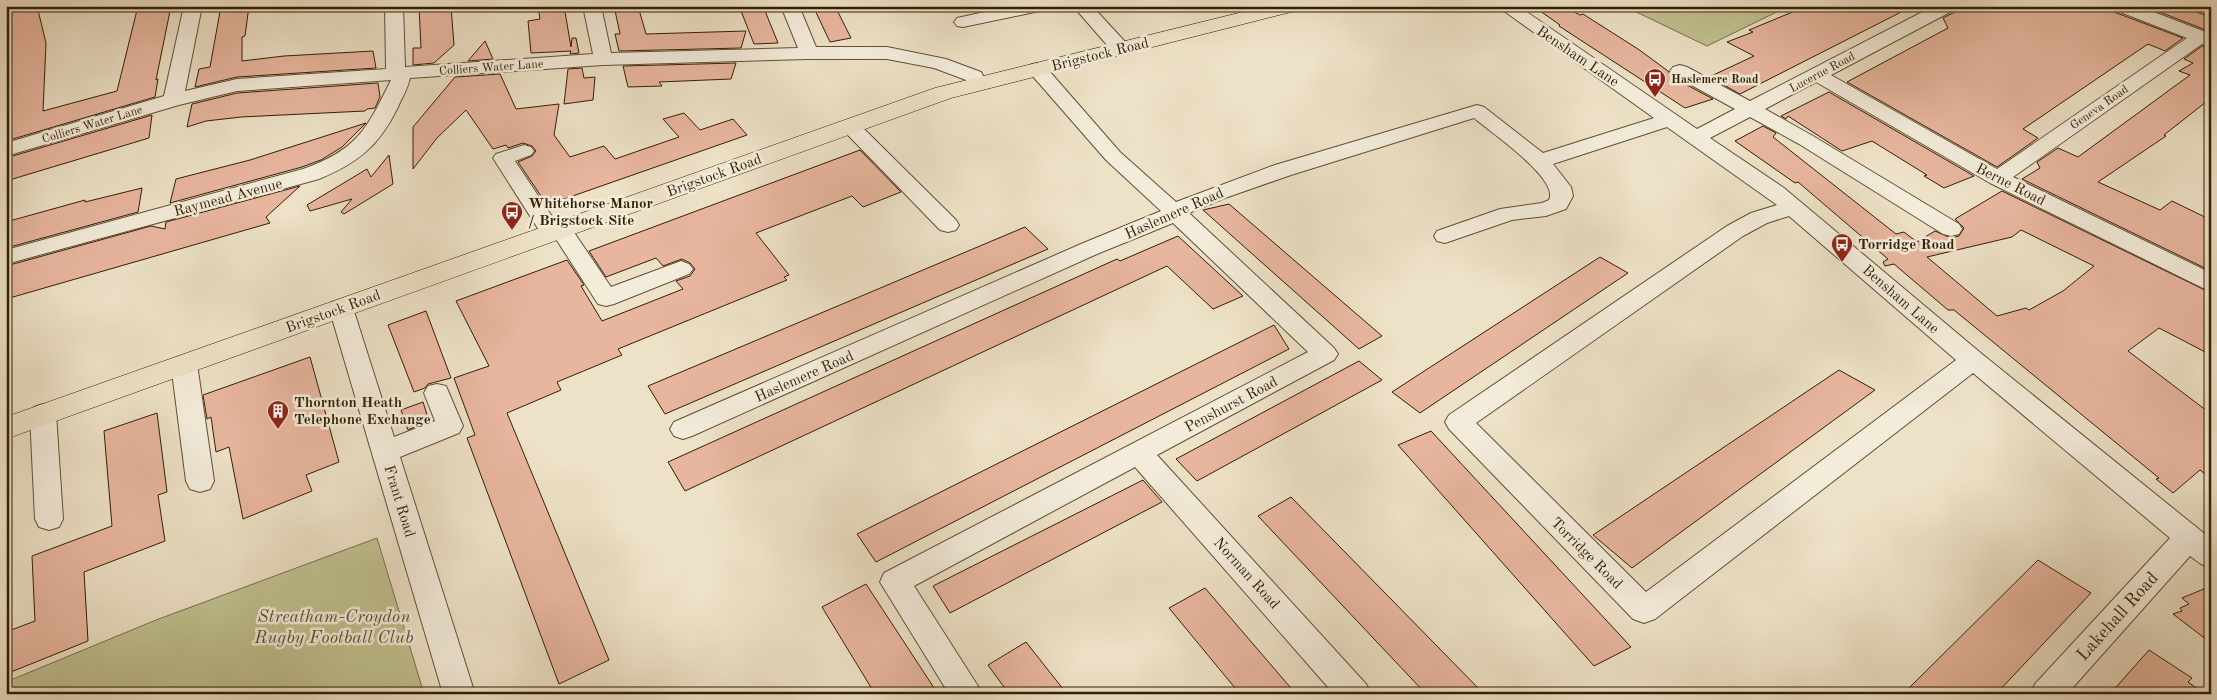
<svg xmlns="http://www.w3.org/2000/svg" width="2217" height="700" viewBox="0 0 2217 700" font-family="'Old Standard TT',serif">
<rect width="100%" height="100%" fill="#ede1c7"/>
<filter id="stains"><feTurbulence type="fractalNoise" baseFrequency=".004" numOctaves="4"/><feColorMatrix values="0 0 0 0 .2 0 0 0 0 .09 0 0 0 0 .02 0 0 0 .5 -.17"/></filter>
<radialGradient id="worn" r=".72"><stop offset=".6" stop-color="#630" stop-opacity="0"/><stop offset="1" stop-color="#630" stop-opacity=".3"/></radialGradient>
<g fill="#c0c190" stroke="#797049">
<path d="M1631,6H1789L1707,46L1628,8Z"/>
<path d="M377,538L424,694H6V682L156,620Z"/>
</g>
<g fill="#e8b69f" stroke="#321f02" fill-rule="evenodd">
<path d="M6,6H37L46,43L43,111L117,91L138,6H171L156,80L158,79L155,97L6,141L12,53L6,24Z"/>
<path d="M221,6H249L245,36L242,37V61L284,56L373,51L376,68L237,77L195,87L199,69L210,67Z"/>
<path d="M419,6H451L454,45L434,63L413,65V48H421Z"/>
<path d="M538,6H564L571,47L572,38H576L579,53L570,54L571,51L531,53L528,21L540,19Z"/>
<path d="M614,6H638L646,34L746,31L741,48L619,51L615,34H620Z"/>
<path d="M739,6H763L778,43L754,44Z"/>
<path d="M813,6H835L851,38L830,42Z"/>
<path d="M1533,6H1563L1580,15L1583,14L1638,49L1668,71L1672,77L1713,99L1685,108L1559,26L1560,25Z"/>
<path d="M1807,6H1913L1740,94L1709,77L1754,56L1727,42L1753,32L1749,30Z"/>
<path d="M1959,6H2110L2114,12L2183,38L2165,51L2148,44L2023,129L2038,138L1997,167L1847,82L1948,28L1943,18L1955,12Z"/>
<path d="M2144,6H2178L2211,17V32Z"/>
<path d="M485,41L493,59L468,61Z"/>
<path d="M2202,46L2211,48V98L2164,135L2166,136L2098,182L2160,210L2172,201L2211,220V271L2022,179L2040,168L2037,162L2058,148L2078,157L2190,75L2179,71L2193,63L2184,59Z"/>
<path d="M736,63L731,79L659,82L662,86L628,87L623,66Z"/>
<path d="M582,68L584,78L595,77L593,100L564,104L568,69Z"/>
<path d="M500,74L516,109L559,104L554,135L570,157L604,146L615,159L679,137L663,119L684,113L700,130L733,119L747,135L547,205L518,162L532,156L536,151L532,146L523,143L508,148L506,145L493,149L466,110L437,138L413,169V127L455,77Z"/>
<path d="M378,83L380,97L375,108L367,109L365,111L241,117L206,121L187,127L192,104L237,93Z"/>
<path d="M1829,92L1974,176L1944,188L1924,176L1927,175L1872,141L1842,151L1788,116L1786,119L1781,116Z"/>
<path d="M152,115L149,138L6,181V158Z"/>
<path d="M366,123L342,147L321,160L302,167L170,203L176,179L250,160Z"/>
<path d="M1763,126L1776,133L1773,137L1896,234L1904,232L1917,242L1935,231L1951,238L1959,236L1964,228L1955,219L2002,191L2211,293V355L2159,328L2128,351L2211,414V479L2200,470L2173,493L2156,479L2159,478L1954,310H1948L1894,264L1885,266L1883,262L1888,259L1798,182L1795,183L1735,141ZM2021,230L2094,266L2063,291L2029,310L2026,308L1997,316L1927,257L2012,237Z"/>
<path d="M860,150L901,192L863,207L852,196L756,233L789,275L784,277L787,280L618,349L622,355L557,382L561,390L507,413L609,660L559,684L467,438L475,435L454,378L489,366L456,301L567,260L584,285L581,286L602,321L683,289L676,281L690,276L695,269L690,263L682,259L663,266L656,258L606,277L589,251Z"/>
<path d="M389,155L393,184L344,214L341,212L352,199L310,211L307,205L367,169L371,177Z"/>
<path d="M300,186L266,217L270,223L6,299V266L151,226L165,229L166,222Z"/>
<path d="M142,188L138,212L6,248V222L85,200V202Z"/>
<path d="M1229,204L1382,336L1359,349L1203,210Z"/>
<path d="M1025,227L1048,249L665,414L648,386Z"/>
<path d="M1178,236L1243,296L1213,309L1167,266L685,491L668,462L1117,259L1120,261Z"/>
<path d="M1600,257L1628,273L1420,413L1392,392Z"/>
<path d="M426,311L451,378L428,384L425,388L414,392L388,325Z"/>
<path d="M1274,325L1289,349L876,562L857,534Z"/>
<path d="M310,357L339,462L306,475L312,491L243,519L229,447L216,452L211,417L207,419L203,395Z"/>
<path d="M1359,361L1382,380L1197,481L1176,459Z"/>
<path d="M1839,370L1875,390L1632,568L1593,535Z"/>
<path d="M423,402L429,421L408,430L401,410Z"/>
<path d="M157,413L167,492L158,495L165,541L84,572L88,641L6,674V632L35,621L32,556L112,526L104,431Z"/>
<path d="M1431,431L1631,647L1594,666L1398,445Z"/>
<path d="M1143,480L1162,502L950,613L933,586Z"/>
<path d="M1291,497L1484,694H1426L1258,516Z"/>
<path d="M2038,560L2091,593L1996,694H1903Z"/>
<path d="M866,584L938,694H875L822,607Z"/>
<path d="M2211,586V643L2173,614L2182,611L2180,608L2189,604L2182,598Z"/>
<path d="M1205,588L1296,694H1240L1169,608Z"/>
<path d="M1026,642L1067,694H1009L988,665Z"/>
<path d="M2149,650L2192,678L2188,682L2205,694H2110Z"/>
</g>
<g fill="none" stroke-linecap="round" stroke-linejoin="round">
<g stroke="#615033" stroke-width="2">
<g id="minor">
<path d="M184,6H202L185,91L237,79L386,69L385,6H403L405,67L593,54L583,6H601L611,53L798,48L781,6H799L816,47H887L946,59L981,72L987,83L984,87L977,89L970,87L966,80L934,68L887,59H807L603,65L410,78C408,88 402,98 398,107C379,146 358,163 319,179L6,264V250L303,169C357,150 367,129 391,80L237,91L179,105L6,156V143L164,96Z"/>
<path d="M1012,6H1047L1044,10L963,27L957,26L954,22L957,18Z"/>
<path d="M1073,6H1092L1128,45L1130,49L1128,53L1121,55L1114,53Z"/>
<path d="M1497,6H1518L1697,129L1735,109L1673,75L1670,71L1673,67L1680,65L1687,67L1750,101L1934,6H1957L1954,10L1831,75L1997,169L2187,38L2115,10L2112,6H2138L2211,34V46L2202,44L2013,177L2211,273V291L2203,288L1990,183L1816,82L1765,109L1813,136L1959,224L1962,229L1959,234L1951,236L1943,234L1799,144L1750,117L1710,138L1784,188L1982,354L2211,539V568L2201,564L2190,556L2067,694H2030L2035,684L2170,538L1973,373L1655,619L1644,623L1633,619L1449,429L1445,422L1449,415L1727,226L1751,213L1777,205L1667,127L1553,164L1571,187L1573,196L1566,209L1546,216L1512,220L1445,243L1437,241L1434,236L1437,231L1500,209L1542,203L1549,200C1560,179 1489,131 1474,118L1291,175L1225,198L1189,213L1334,348L1338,354L1334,360L1157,455L1366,684L1371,694H1334L1135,467L914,586L983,694H949L880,582L884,573L1308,352L1173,223L1097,254L692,436L683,439L674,436L670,429L674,422L1081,244L1161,211L1106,160L1030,73L1027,69L1030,65L1037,63L1044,65L1120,152L1176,202L1275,165L1477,105L1484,107L1543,153L1654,118ZM1789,216L1956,360L1646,592L1476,423L1743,236L1767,223Z"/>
<path d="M850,120L857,122L956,220L959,225L956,230L948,232L940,230L843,130L840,126L843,122Z"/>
<path d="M524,145L531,147L534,151L531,155L515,161L557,224L569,225L611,287L681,261L689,264L693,269L689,274L614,304L606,306L598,304L556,239L544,238L493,158L496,154Z"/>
<path d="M341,300L350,302L353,308L394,437L435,421L424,393L428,386L437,384L446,386L463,426L459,433L400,457L475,694H443L329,308L332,302Z"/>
<path d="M184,355L193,358L197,364L214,481L210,489L200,492L190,489L186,481L171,364L175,358Z"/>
<path d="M43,404L52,407L56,414L63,519L59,527L49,530L39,527L35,519L30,414L34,407Z"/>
</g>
</g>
<g stroke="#321f02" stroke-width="1">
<path id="major" d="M1267,6H1302L1299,10L951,98L6,439V417L935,88Z"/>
</g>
<use href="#minor" fill="#f3ecdb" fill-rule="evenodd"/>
<use href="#major" fill="#ede1c7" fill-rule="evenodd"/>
</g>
<defs>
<g id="bus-pin" transform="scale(1.125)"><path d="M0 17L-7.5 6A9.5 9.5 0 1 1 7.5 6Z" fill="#8f2418" stroke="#f3ecdb"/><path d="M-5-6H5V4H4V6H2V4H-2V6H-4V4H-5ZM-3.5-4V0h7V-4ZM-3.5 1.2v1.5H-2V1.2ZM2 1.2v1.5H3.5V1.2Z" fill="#fff"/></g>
<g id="building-pin" transform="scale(1.125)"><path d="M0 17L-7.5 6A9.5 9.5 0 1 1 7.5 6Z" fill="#8f2418" stroke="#f3ecdb"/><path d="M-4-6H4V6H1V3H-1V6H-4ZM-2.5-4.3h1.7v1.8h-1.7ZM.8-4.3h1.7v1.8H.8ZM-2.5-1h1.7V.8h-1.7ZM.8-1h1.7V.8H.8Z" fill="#fff"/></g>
</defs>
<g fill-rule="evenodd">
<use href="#bus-pin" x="1655" y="79"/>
<use href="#bus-pin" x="512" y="212"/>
<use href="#bus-pin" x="1842" y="244"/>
<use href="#building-pin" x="278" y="411"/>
</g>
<g text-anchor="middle" stroke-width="5" stroke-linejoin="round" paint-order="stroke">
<g font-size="12" fill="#321f02" stroke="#f3ecdb">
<text transform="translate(491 67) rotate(-4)" y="4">Colliers Water Lane</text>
<text transform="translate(1822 72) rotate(-28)" y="4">Lucerne Road</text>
<text transform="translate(2099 107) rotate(-35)" y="4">Geneva Road</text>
<text transform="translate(92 124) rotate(-17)" y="4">Colliers Water Lane</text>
</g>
<g font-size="12" font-weight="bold" fill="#321f02" stroke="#f3ecdb" text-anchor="start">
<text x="1671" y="83">Haslemere Road</text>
</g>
<g font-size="15" fill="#321f02" stroke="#f3ecdb">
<text transform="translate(1100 54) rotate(-14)" y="5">Brigstock Road</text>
<text transform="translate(1578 56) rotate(34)" y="5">Bensham Lane</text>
<text transform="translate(714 175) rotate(-20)" y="5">Brigstock Road</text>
<text transform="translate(2011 184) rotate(27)" y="5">Berne Road</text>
<text transform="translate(228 197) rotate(-15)" y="5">Raymead Avenue</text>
<text transform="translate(1174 213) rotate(-24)" y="5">Haslemere Road</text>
<text transform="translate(1901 299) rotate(41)" y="5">Bensham Lane</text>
<text transform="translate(333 311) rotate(-20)" y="5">Brigstock Road</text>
<text transform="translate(804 376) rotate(-24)" y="5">Haslemere Road</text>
<text transform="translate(1231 404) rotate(-28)" y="5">Penshurst Road</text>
<text transform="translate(400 501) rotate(73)" y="5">Frant Road</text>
<text transform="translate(1587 553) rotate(45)" y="5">Torridge Road</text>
<text transform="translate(1247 573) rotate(48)" y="5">Norman Road</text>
</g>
<g font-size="15" font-weight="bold" fill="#321f02" stroke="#f3ecdb" text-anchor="start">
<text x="528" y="208">Whitehorse Manor<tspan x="528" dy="17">/ Brigstock Site</tspan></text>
<text x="1858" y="249">Torridge Road</text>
<text x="294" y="407">Thornton Heath<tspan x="294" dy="17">Telephone Exchange</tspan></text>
</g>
<g font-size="18" font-style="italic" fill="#5d502d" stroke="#f3ecdb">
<text x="334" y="622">Streatham-Croydon<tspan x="334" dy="21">Rugby Football Club</tspan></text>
</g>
<g font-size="18" fill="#321f02" stroke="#f3ecdb">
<text transform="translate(2117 616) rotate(-48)" y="6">Lakehall Road</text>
</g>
</g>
<rect width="2217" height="700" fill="none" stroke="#ede1c7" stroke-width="25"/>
<rect x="8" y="8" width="2202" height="685" fill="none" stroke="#321f02" stroke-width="2.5"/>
<rect x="12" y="12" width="2192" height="675" fill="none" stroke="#321f02"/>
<rect width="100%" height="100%" filter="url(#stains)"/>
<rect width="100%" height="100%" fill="url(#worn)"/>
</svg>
